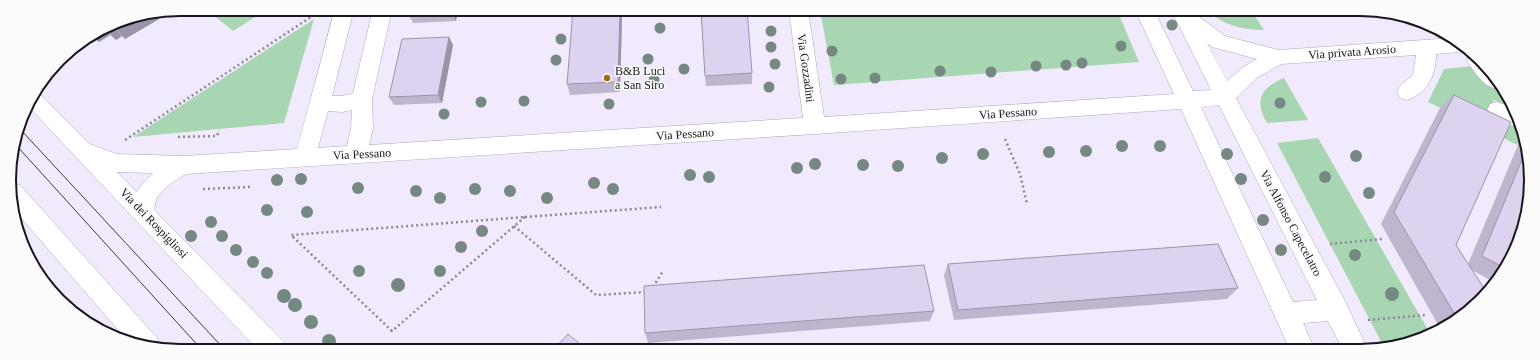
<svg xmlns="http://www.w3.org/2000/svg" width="1540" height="360" viewBox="0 0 1540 360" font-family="'Times New Roman',serif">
<rect width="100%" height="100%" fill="#f1eafc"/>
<g fill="#a8d5b2">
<path d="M206,9H268L233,31Z"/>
<path d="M820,10H1117L1139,62L834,85Z"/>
<path d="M1208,10H1251L1264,30C1245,30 1220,25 1208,10Z"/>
<path d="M314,19L284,123L133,137Z"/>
<path d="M1474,66L1482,78L1504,92L1512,108L1494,100L1488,113L1522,129L1525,136L1526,149L1428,102L1444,69Z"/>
<path d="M1284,78L1308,120L1267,123C1254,101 1260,88 1284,78Z"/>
<path d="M1318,138L1431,335L1385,349L1277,143Z"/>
</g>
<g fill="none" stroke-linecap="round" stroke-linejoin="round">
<g stroke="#afa5c0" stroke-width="1">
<g id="minor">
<path d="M335,9H354L332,96H342L353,93L373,9H392L372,99L373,128L369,145L803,118L789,10H808L824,117L1174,94L1135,10H1154L1193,91L1211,90L1171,10H1190L1225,36L1279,50L1453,38L1466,50L1460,52L1436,54C1436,75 1428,93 1407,100L1400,98L1397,92L1400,86L1413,75L1416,55L1281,64L1257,78L1236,98L1345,301L1368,350H1343L1328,321L1303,323L1315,350H1290L1181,109L815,134L186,174C177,179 162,188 157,198C154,204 155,213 152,220L144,223L136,220C126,200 140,186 153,173L116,172L76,157L73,151L76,145L84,142L117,154L183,156L297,149ZM1207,43L1212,47L1257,59L1243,67L1227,81ZM1219,105L1317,300L1293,302L1201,107ZM352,110L351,128L347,146L318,148L328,111L342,112Z"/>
<path d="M1471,54L1496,76L1501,88C1487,92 1473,71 1467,60Z"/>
<path d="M1497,102L1511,107L1520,126C1515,128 1494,120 1490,116C1488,114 1488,112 1487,110L1490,104Z"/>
</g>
</g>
<g stroke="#afa5c0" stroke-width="1">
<g id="major">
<path d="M37,91L284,342L287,350H258L27,105Z"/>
<path d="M11,183L20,185L157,338L160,346L159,350L126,339L15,211Z"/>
</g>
</g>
<g stroke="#8c8795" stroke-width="2.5" stroke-dasharray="2 3" stroke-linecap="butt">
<path d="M178,137L217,136L219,130"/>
<path d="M1005,139L1020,174L1027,204"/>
<path d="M125,140L317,13H320"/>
<path d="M203,189L250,187"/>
<path d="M525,217L392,331L291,235Z"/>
<path d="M525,217L661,207"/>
<path d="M514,226L596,295L647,292"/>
<path d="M1330,244L1383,239"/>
<path d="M653,287L663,271"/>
<path d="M1368,320L1426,315"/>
</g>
<use href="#minor" fill="#fff" fill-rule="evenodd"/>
<use href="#major" fill="#fff" fill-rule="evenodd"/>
<g stroke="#3e3944" stroke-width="1">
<path d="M20,129L225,350"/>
<path d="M16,145L202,350"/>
</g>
</g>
<g fill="#758982">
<circle cx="1172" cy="25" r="5.5"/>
<circle cx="660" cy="28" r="5.5"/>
<circle cx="771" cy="31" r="5.5"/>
<circle cx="561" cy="39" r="5.5"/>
<circle cx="1121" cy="46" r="5.5"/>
<circle cx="771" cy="47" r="5.5"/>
<circle cx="832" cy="51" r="5.5"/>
<circle cx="648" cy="59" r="5.5"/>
<circle cx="556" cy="60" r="5.5"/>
<circle cx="1082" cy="63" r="5.5"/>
<circle cx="775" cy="64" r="5.5"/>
<circle cx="1066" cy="65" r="5.5"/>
<circle cx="1036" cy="66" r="5.5"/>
<circle cx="684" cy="69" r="5.5"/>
<circle cx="940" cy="71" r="5.5"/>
<circle cx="991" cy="72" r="5.5"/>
<circle cx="875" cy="78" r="5.5"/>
<circle cx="841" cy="79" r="5.5"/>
<circle cx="654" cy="80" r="5.5"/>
<circle cx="769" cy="87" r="5.5"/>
<circle cx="524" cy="101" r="5.5"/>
<circle cx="481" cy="102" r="5.5"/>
<circle cx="1280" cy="103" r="5.5"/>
<circle cx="609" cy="104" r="5.5"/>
<circle cx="444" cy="114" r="5.5"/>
<circle cx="1122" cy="146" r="6"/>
<circle cx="1160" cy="146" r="6"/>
<circle cx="1086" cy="151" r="6"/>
<circle cx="1049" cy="152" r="6"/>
<circle cx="983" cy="154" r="6"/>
<circle cx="1227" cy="154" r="6"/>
<circle cx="1356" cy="156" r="6"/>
<circle cx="942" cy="158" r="6"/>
<circle cx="815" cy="164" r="6"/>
<circle cx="863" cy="165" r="6"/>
<circle cx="898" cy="166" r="6"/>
<circle cx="797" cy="168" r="6"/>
<circle cx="690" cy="175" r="6"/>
<circle cx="709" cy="177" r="6"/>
<circle cx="1325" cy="177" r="6"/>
<circle cx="301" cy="179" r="6"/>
<circle cx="1241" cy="179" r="6"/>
<circle cx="277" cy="180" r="6"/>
<circle cx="594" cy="183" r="6"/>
<circle cx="358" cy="188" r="6"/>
<circle cx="475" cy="189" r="6"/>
<circle cx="613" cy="189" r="6"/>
<circle cx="416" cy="191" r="6"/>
<circle cx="510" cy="191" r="6"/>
<circle cx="1369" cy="193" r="6"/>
<circle cx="440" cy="198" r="6"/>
<circle cx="547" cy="198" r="6"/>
<circle cx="267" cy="210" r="6"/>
<circle cx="307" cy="212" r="6"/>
<circle cx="1263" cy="220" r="6"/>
<circle cx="211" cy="222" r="6"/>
<circle cx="482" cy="231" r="6"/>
<circle cx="191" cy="236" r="6"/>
<circle cx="222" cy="236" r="6"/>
<circle cx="461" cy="247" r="6"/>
<circle cx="236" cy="250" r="6"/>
<circle cx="1281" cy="250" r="6"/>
<circle cx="1355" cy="255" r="6"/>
<circle cx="253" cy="262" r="6"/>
<circle cx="359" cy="271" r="6"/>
<circle cx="440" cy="271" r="6"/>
<circle cx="267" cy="273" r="6"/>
<circle cx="398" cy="285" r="7"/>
<circle cx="1392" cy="294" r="7"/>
<circle cx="284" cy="296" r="7"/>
<circle cx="295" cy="305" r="7"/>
<circle cx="311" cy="322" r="7"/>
<circle cx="329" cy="341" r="7"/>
</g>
<g fill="#beb5ce">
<path d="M410,9H458L456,21L413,23L409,15Z"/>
<path d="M622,15L620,92L570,95L567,84Z"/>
<path d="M159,19L125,39L122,36L116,40L110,35L99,42L92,36L115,22Z"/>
<path d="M449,37L453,45L442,103L394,105L389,97Z"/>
<path d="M752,73V84L706,86L705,76Z"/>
<path d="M1454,95L1456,245L1468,264L1518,145L1525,139L1530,203L1513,256L1487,292L1492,281L1472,270L1481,301L1441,330L1381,224L1440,108Z"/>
<path d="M948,264L1238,288L1227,299L954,320L944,275Z"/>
<path d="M934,311L930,321L648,343L645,333Z"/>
</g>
<g fill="#9b94a8">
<path d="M453,9H458L456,21L452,13Z"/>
<path d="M620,10H621L622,15L620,92L618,82Z"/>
<path d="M155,14L159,19L125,39L113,25L121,21Z"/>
<path d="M111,24L122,36L116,40L105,28Z"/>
<path d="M105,28L110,35L99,42L93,35Z"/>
<path d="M449,37L453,45L442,103L438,95Z"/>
</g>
<g fill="#ddd3f0" stroke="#9b94a8">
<path d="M410,9H453L452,13L409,15Z"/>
<path d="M573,9L620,10L618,82L567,84Z"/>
<path d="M701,10H747L752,73L705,76Z"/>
<path d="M121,21L113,25L111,24L115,22Z"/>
<path d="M449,37L438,95L389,97L402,39Z"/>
<path d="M1454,95L1511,122L1456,245L1487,293L1481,301L1457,318L1394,212Z"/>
<path d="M1526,150L1530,203L1513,256L1505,268L1482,256Z"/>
<path d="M1218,244L1238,288L958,310L948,264Z"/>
<path d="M924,265L934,311L645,333L644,286Z"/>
<path d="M568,334L587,350H553Z"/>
</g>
<circle fill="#996e1b" stroke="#fbfbfb" stroke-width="1.5" cx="607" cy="78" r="4"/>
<g text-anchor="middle" stroke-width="3" stroke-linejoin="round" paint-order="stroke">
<g font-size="12" fill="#1a1620" stroke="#fbfbfb">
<text transform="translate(1352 52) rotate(-4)" y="4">Via privata Arosio</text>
<text transform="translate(806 68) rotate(82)" y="4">Via Gozzadini</text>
<text transform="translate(1008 113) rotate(-4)" y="4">Via Pessano</text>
<text transform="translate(685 134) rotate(-4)" y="4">Via Pessano</text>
<text transform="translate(362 154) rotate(-3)" y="4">Via Pessano</text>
<text transform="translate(154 223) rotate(46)" y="4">Via dei Rospigliosi</text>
<text transform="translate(1291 223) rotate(62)" y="4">Via Alfonso Capecelatro</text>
</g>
<g font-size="12" fill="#1a1620" stroke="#fbfbfb" text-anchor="start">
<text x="615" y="75">B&amp;B Luci<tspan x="615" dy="14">a San Siro</tspan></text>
</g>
</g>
<path d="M0 0H1540V360H0ZM180 16H1360A164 164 0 0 1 1524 180V180A164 164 0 0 1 1360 344H180A164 164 0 0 1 16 180V180A164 164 0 0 1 180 16Z" fill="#fbfbfb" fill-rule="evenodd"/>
<path fill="none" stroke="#1a1620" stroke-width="2" d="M180 16H1360A164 164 0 0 1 1524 180V180A164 164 0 0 1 1360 344H180A164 164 0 0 1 16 180V180A164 164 0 0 1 180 16Z"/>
</svg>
